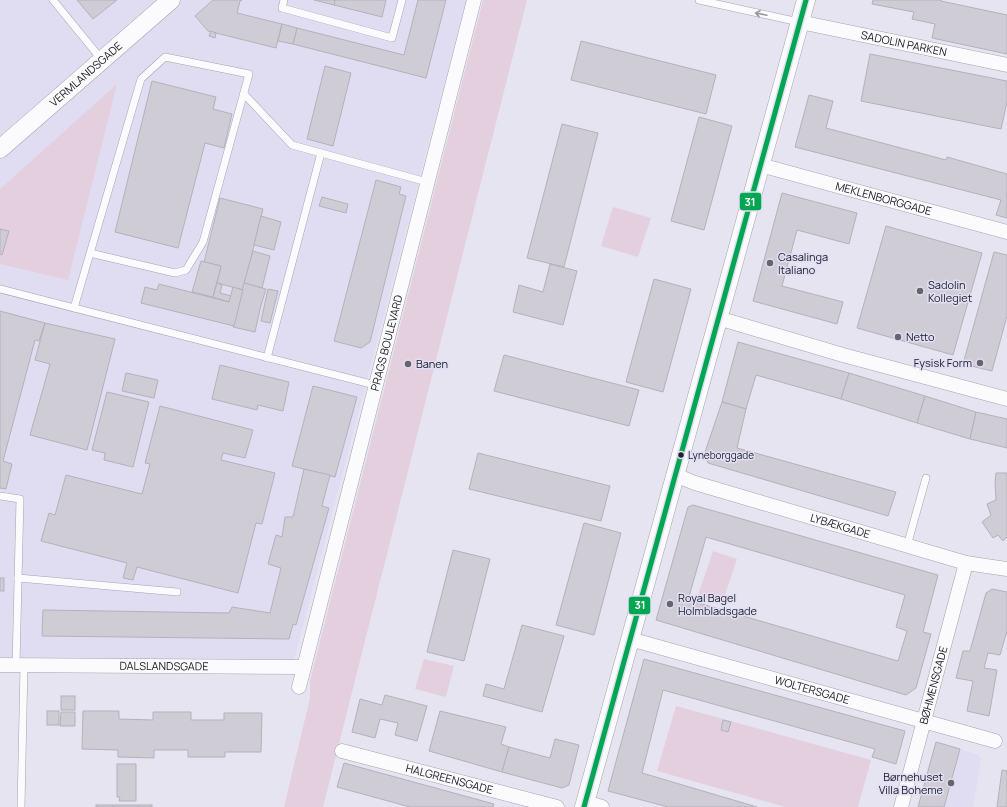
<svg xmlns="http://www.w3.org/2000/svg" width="1007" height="807" viewBox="0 0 1007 807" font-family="Manrope,sans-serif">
<rect width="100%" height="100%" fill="#e5e4f0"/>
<g fill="#e0ddf3">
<path d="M0,0H466L292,668L0,657Z"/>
<path d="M936,742L978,755L981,760L973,807H918Z"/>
</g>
<g fill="#e4cfdf">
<path d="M483,0H527L323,807H284L310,698V681Z"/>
<path d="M117,84L68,280L0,264V189Z"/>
<path d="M613,207L651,218L638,257L601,246Z"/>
<path d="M713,551L737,559L722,603L698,595Z"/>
<path d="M424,659L454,666L446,697L415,689Z"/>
<path d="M676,706L871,760L858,807H785L657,771Z"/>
</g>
<g fill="#cfccd5" stroke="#b4b1ba" fill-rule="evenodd">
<path d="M77,0H117L93,19Z"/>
<path d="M213,0H242L240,1L237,13L282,24L276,48L208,31L195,16Z"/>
<path d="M314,0H335L334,5Z"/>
<path d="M335,0H386L382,17L334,5Z"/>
<path d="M418,0H446L426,78L293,44L297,28L404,55Z"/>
<path d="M873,0H941V1L1007,15V54L932,38L935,24L912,19L914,12L872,4Z"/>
<path d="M282,24L297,28L293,44L278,41Z"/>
<path d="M211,31L216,33L215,38L209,36Z"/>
<path d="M581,41L716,75L706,114L571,80Z"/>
<path d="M870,54L1007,81V102L1001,129L861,101Z"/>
<path d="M325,66L351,73L333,146L307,139Z"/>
<path d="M152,81L216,97L213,109L232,114L224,148L205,143L178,248L115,232Z"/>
<path d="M809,95L833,101L826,128L946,160L947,157L1007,174V218L996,215L1001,200L795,147Z"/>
<path d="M699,117L732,126L704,230L671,221Z"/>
<path d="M562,124L598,133L564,267L527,258Z"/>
<path d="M376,180L401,187L399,194L406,196L370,342L361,348L334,341Z"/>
<path d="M782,193L857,213L849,244L797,230L782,286L843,302L837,324L753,301Z"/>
<path d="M322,197L348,204L346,213L319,206Z"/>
<path d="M220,198L263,209L243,290L217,283L221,266L204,262Z"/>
<path d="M261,216L281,222L274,250L254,245Z"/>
<path d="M886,226L982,253L953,355L857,328Z"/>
<path d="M0,229L9,231L2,255L0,254Z"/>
<path d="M253,251L270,256L262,288L244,283Z"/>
<path d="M994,252L1007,255V316L992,371L963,364Z"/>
<path d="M201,261L221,266L213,297L192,292Z"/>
<path d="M550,264L577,271L563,325L513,312L519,285L543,292Z"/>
<path d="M654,279L691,289L663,392L626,382Z"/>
<path d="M217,283L222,285L220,293L231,296L229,302L213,297Z"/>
<path d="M244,283L266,289L261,305L255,332L233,327Z"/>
<path d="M159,284L229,302L233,287L243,290L234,326L141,303L145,287L157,290Z"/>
<path d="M268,289L278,291L270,323L261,321Z"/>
<path d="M0,311L45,323L39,341L35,340L3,461L12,464L6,489L0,488Z"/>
<path d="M45,323L115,339L87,450L30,435L50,364L35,360Z"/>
<path d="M738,342L849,373L841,399L756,375L746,409L722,402Z"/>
<path d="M504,355L639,390L629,426L494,391Z"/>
<path d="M220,365L289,382L283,411L258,405L257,410L212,399Z"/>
<path d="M126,373L158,380L154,398L122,391Z"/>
<path d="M849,373L925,396L917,423L841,399Z"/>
<path d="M313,386L357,397L335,477L292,466Z"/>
<path d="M107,392L149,402L133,467L104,460L105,453L92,450Z"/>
<path d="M925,396L976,412L970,439L917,423Z"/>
<path d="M722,402L746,409L737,448L896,492L888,516L708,463L704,455Z"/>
<path d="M160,406L253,430L245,458L223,453L221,460L275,473L262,524L256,523L238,593L137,567L133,580L123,578L127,563L41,541L49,513L55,515L66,475L142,494L150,464L145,463Z"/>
<path d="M976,412L1007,419V448L970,439Z"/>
<path d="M478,453L610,486L601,521L469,489Z"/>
<path d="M304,469L330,475L322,506L329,508L296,625L293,624L289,639L42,636L43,610L229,613L232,607L270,613L281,568L268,564L276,535L282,537L285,517H293Z"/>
<path d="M996,473H1007V537L1003,541L998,535L993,538L982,522L991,515L987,504L996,500L995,482Z"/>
<path d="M693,505L938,575L923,632L931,634L916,688L906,695L656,620L688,507ZM706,537L905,595L896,627L907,631L898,661L688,600Z"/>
<path d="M584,523L621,533L594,635L556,625Z"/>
<path d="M453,550L490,559L464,661L427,652Z"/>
<rect x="0" y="578" width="4" height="13"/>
<path d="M992,589L1007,592V631L1000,655L988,653L984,668L997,670L989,716L967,711L973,681L956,678L963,651H970L986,593Z"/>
<path d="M522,625L564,636L542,712L483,696L486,684L504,689Z"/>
<path d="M644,659L905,731L896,764L872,757L875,749L663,690L642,773L757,807H668L608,791Z"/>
<path d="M385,695L427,706L417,741L395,735L398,723L380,719L375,738L352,732L360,699L382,705Z"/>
<rect x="61" y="696" width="14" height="14"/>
<rect x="47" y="711" width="12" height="14"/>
<path d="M83,711H119V719L153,720V712H191V720H224V713H262L261,752H225V757H188V750H154V758L118,757V750L82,749Z"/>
<path d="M440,711L506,727L501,744L509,747L502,772L429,751Z"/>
<path d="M61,712H75V726H60Z"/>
<path d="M723,720L731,722L728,732L721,730Z"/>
<path d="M555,739L579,745L569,785L562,788L502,772L509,747L550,758Z"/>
<path d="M936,742L960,749L944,807H918Z"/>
<path d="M344,763L494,804L493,807H410L337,787Z"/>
<path d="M117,764H136V801H119L120,797H117Z"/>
<path d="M1002,770L1007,771V807H997Z"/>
<rect x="96" y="805" width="56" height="2"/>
</g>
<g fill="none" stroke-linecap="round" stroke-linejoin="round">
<g stroke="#a4a2ac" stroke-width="8">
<g id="service">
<path d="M53,0L102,60"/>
<path d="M284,0L282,8L392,38L402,0"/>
<path d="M699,0L799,22"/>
<path d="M244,94L292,145L427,182"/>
<path d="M0,289L375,385"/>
<path d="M74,308L141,79L165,57L249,74L203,242L186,270L175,273L90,253"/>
<path d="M267,358L321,153"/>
<path d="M0,496L20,499L16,665"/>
<path d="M907,546L926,478"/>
<path d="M18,578L177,592"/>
<path d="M21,807L24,665"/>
</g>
</g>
<g stroke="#a4a2ac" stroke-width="15">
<g id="minor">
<path id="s1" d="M800,22L1007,65"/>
<path id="s2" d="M760,165L1007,232"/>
<path d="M718,318L843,355L1007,399"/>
<path id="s3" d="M675,475L695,483L966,563L1007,569"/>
<path id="s4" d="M630,639L995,741"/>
<path id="s5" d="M0,665L304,667"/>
<path id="s6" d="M299,687L474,0"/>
<path id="s7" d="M342,751L557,807"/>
<path d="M585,802L602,807"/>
<path id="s8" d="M901,807L966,563"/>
</g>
</g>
<g stroke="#a4a2ac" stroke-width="19">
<g id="tertiary">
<path id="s9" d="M0,149L171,0"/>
<path d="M584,807L806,0"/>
</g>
</g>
<use href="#service" stroke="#fbfbfd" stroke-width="7"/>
<use href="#minor" stroke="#fbfbfd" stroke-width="14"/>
<use href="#tertiary" stroke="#fbfbfd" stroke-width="18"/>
<g stroke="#e1dff5" stroke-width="8">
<path id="bus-1" d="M584,807L806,0"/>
</g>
<use href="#bus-1" stroke="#00a651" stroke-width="5"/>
</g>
<defs><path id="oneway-shaft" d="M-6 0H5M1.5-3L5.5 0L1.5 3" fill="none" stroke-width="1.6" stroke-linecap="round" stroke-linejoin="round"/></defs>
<use stroke="#99989d" href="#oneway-shaft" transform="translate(761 14) rotate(-168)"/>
<g fill="#66656e" stroke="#e1dff5" stroke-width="1.5">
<circle cx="770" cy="263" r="4"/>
<circle cx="920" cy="291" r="4"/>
<circle cx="898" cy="337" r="4"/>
<circle cx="980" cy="363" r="4"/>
<circle cx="408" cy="364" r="4"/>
<circle cx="670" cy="604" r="4"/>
<circle cx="951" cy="783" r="4"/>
</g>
<circle fill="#212028" stroke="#e1dff5" stroke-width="1.5" cx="681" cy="455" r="3.5"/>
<g text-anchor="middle" stroke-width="3" stroke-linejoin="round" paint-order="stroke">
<g font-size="10" fill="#212028" stroke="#e1dff5" text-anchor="start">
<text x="688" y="459">Lyneborggade</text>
</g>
<g font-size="11" fill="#212028" stroke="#e1dff5">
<text dy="4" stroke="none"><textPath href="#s1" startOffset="106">SADOLIN PARKEN</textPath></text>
<text dy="4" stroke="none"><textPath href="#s9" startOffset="114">VERMLANDSGADE</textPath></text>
<text dy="4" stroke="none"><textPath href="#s2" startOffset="128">MEKLENBORGGADE</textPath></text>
<text dy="4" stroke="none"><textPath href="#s6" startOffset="355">PRAGS BOULEVARD</textPath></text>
<text dy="4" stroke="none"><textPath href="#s3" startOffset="173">LYBÆKGADE</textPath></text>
<text dy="4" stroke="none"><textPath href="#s5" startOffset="164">DALSLANDSGADE</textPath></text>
<text dy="4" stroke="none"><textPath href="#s8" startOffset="126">BØHMENSGADE</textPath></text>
<text dy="4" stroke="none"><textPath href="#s4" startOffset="189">WOLTERSGADE</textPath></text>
<text dy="4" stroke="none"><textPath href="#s7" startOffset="111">HALGREENSGADE</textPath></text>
</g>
<g font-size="11" fill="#212028" stroke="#e1dff5" text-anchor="start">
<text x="778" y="261">Casalinga<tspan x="778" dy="13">Italiano</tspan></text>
<text x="928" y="289">Sadolin<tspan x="928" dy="13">Kollegiet</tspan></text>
<text x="906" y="341">Netto</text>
<text x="972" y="367" text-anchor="end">Fysisk Form</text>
<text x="416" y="368">Banen</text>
<text x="678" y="602">Royal Bagel<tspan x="678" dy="13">Holmbladsgade</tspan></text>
<text x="943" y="781" text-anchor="end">Børnehuset<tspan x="943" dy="13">Villa Boheme</tspan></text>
</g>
</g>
<g stroke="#e1dff5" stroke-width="1.5">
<rect x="739" y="192" width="23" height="19" rx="4" fill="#00a651"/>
<rect x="628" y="596" width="23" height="19" rx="4" fill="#00a651"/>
</g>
<g font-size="11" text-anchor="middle" font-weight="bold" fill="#fff">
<text x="750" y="206">31</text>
<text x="640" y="609">31</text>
</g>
</svg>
